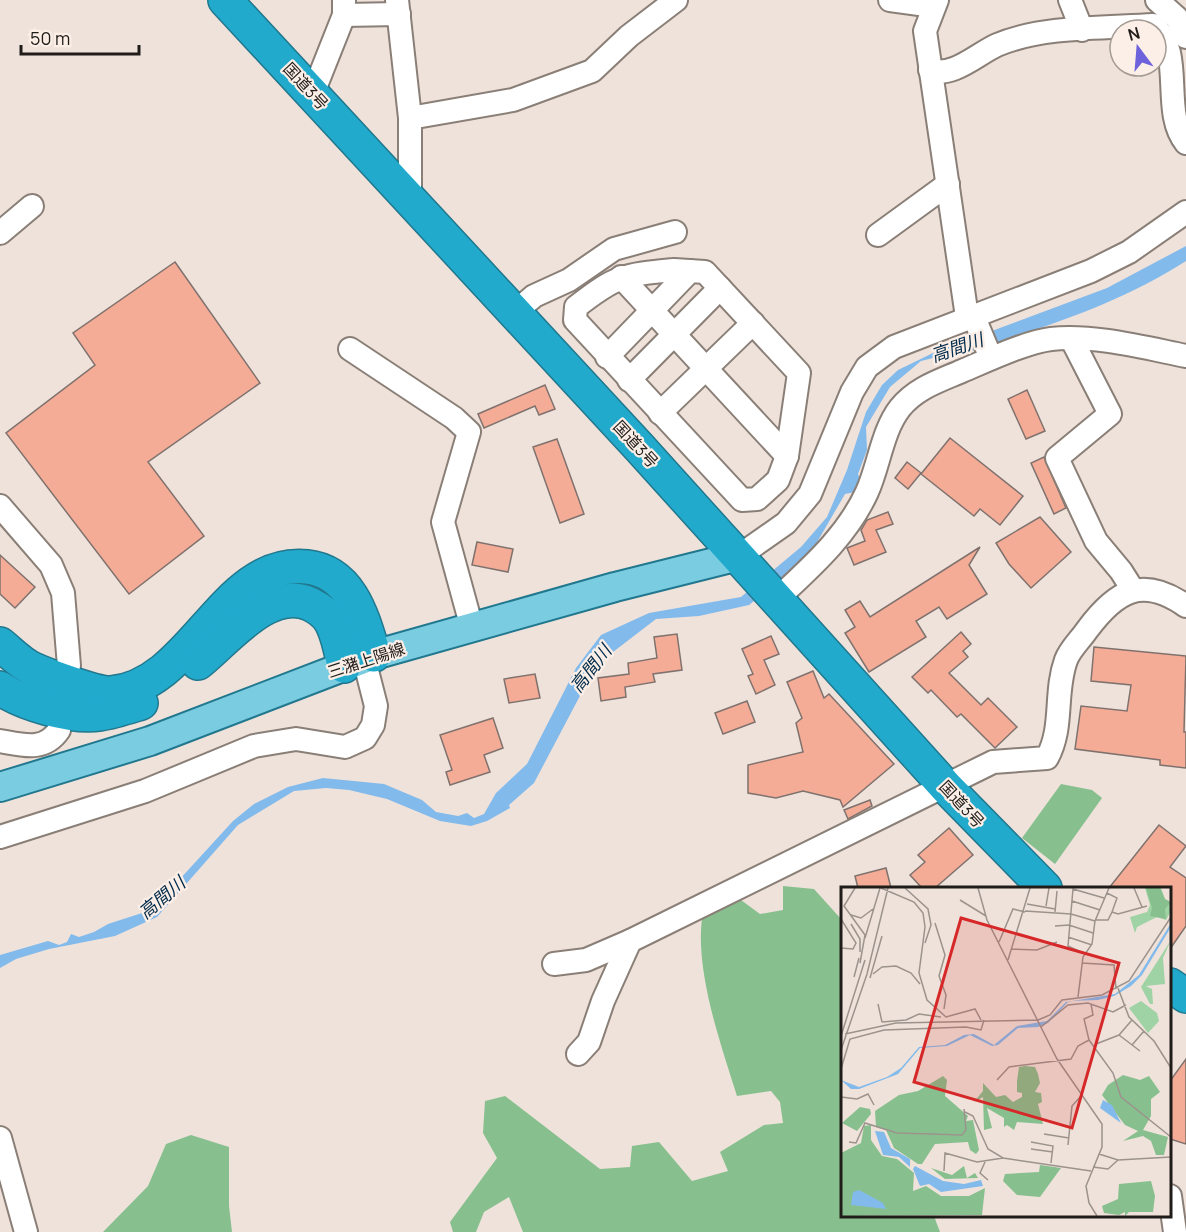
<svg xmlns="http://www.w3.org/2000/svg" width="1186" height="1232" viewBox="0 0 1186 1232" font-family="Manrope,'Noto Sans JP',sans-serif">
<rect width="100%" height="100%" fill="#efe2da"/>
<g fill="#87c08e">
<path d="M1061,784L1092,790L1102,798L1055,864L1022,838Z"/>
<path d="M783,886L814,889L842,920V1216H934L940,1232H523L509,1197L484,1212L476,1232H453L450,1222L497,1158L483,1133L485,1101L505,1096L600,1169L630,1167L632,1146L659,1142L692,1181L728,1171L720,1152L764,1125L783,1123L780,1102L771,1091L737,1096C721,1045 695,972 702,918L741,900L760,914L783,910Z"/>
<path d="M191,1135L229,1147V1206L232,1232H103L148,1186L166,1144Z"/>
</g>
<path fill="#82baec" d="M1186,246V261C1110,310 1026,332 941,361L933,358L921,361L890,387L866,427L867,450L858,474L860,479L855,492L845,494L816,544L815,552L749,605L699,616L656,619L613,652L592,673L534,783L509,805L510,808L487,821L471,826L440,821L387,799L349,790L326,788L294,791L238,825L157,917L115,936L49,949L16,959L0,968V955L48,941L59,945L67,942L71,934L79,937L94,932L108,924L142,913L168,892L233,821L254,804L288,787L323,778L384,784L422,800L436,812L458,816L467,813L474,818L484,814L496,793L527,764L576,668L601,635L649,613L741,597L801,547L827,517L847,470L866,412L882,385L898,370L933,353L1107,288Z"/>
<g fill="#f5ac96" stroke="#7f726e" stroke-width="1.5">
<path d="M175,262L260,383L148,462L204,536L129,594L6,433L95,365L73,333Z"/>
<path d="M545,385L555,409L539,415L535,406L484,428L478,414Z"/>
<path d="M1027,390L1045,431L1026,439L1008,399Z"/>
<path d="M950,438L1023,496L1000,525L980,509L974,516L921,474Z"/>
<path d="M557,439L584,514L560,523L533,447Z"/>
<path d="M1044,457L1066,508L1054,514L1031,463Z"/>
<path d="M907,462L921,473L908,489L895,478Z"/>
<path d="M888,512L893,524L876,530L886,552L854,565L847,548L865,541L861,530L867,520Z"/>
<path d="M1040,517L1071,552L1031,588L1009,564L996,543Z"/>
<path d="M477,542L513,549L508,572L472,565Z"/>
<path d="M980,547L969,565L987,594L947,619L939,607L916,621L926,637L869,672L845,633L855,627L845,610L860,601L870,617Z"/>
<path d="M0,555L35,587L15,608L0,594Z"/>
<path d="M961,632L971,644L963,651L968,657L949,673L981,705L988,698L1017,727L995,748L961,714L957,717L931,690L928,693L912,677Z"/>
<path d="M677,634L682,670L653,674L655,682L625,687L626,697L601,701L598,678L629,674L628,663L657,658L654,637Z"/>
<path d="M771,636L779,654L764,660L775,685L756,694L748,676L753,674L742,649Z"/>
<path d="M1094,647L1186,656L1184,732H1186V768L1160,765V760L1075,749L1081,706L1127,711L1131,685L1091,681Z"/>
<path d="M813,671L824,698L829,694L894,764L843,807L840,800L803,791L776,798L748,793V765L803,752L796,723L802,718L787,682Z"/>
<path d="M535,674L540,698L509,703L504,679Z"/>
<path d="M747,701L755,722L723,734L715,713Z"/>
<path d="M493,718L503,748L484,755L490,772L450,785L446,772L452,770L440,735Z"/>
<path d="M870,800L872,806L848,819L844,810Z"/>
<path d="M1159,825L1186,846L1170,867L1186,878V926L1170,949V888H1109Z"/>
<path d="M949,828L973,855L935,888H922L910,875L925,862L918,855Z"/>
<path d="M886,868L891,888H858L855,876Z"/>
<path d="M1186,1059V1144L1170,1139V1081Z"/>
</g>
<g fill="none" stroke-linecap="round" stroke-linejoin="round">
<g stroke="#8a7f77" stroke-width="26">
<g id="minor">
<path d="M397,0L410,118V197"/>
<path d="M890,0L934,6"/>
<path d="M937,0L925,31L967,317"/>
<path d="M1070,0L1082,30"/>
<path d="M1157,0L1177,18L1186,37"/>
<path d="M344,15L399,14"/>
<path d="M930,70C953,78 977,54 997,45C1041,26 1105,28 1153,25C1186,52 1160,111 1186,143"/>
<path d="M313,93L344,15V0"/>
<path d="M410,118L513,100L592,71L629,36L676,0"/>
<path d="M0,233L32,206"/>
<path d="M878,235L948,184"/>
<path d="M674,270L705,272L799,373L787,456L778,480L757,499L742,500L575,320L576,307C617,275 623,275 674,270Z"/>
<path d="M621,277L787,456"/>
<path d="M514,313L534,296L569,280L614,249L675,232"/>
<path d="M973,315L991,358"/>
<path d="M1072,340L1110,414L1057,458L1096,541L1121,571L1133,590"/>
<path d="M350,349L454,418L469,432L443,522L472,628"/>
<path d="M607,357L690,271"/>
<path d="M629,380L720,288"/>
<path d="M660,413L753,323"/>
<path d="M0,506L51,565L63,593L69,666"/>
<path d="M739,556L786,523L810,494L852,392L867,367L894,347L1091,271L1129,252L1186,212"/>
<path d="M777,599C811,567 847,536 867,492C879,466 882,431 900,408C916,388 939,381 962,371C986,361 1026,342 1051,339C1092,334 1146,348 1186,356"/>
<path d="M0,741C23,745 44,752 59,730"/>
<path d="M0,837L145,791L254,746L296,739L345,747L365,738L373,725L376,706L364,659"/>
<path d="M554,964L586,960L630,941"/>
<path d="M578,1054L589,1042L603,1001L630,941L993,762L1047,758C1064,727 1054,693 1066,660C1070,649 1081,639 1087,630C1116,591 1142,575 1186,606"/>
<path d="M0,1138L26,1232"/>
<path d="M1170,1196L1175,1232"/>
</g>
</g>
<g stroke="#21788e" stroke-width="32">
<path id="major" d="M0,787L150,741L374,655L615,587L739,556"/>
</g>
<g stroke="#21788e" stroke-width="36">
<g id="highway">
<path d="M225,0L639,447L946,787L1045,888"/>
<path d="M0,644C10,652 21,664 33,669C46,675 98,694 111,693C194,686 223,558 307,567C352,572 363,619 374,655"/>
<path d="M198,663C227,640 269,586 310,604C318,608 326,613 331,622C338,635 341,651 344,666"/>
<path d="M0,688C23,704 71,718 100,714C113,712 128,707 141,703"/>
<path d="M1170,985L1186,996"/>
</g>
</g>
<use href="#minor" stroke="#fff" stroke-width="22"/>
<use href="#major" stroke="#7acce1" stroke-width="28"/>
<use href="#highway" stroke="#22aacd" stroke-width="33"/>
</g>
<g text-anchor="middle" stroke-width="4.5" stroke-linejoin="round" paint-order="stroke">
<g font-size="16" fill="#201c19" stroke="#fcefe7">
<text transform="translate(306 86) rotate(47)" y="6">国道3号</text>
<text transform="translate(636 444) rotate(47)" y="6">国道3号</text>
<text transform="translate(366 660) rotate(-18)" y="6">三潴上陽線</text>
<text transform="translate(962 804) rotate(47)" y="6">国道3号</text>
</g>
<g font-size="18" font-style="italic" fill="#002b4b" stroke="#fcefe7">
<text transform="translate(957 348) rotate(-19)" y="6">高間川</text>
<text transform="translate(591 669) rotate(-52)" y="6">高間川</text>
<text transform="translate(162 898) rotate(-40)" y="6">高間川</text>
</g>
</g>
<g transform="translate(841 887)">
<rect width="330" height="330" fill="#efe2da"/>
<path d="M304,1H320L325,15L330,16V24L325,33L316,30L296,40L294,46L289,30L306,25L309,18ZM330,53L322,71L324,97L305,99L311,102L312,117H309L300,100ZM300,114L316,126L318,134L307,146L288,121Z" fill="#9fd3a5"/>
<path d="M305,1H319L324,12L330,15L324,22L325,32L309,29L311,21ZM184,179L194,180L197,187L199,196L194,205L200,206L201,215L197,217L202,237L176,235L173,243L166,238L163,240V231L146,221L151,241L143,243L142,210L133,215L142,204V196L155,210L164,208L172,215L181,210V206L176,205V194L178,180ZM282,188L299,193L308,189L319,205L310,212V229L302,243L327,250L323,268H315L310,254L302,249L282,254L297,244L284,238L261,208L267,198ZM102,189L106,193L104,209L127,229L125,234L132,233L138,263L135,267L129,263L127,255L94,257L81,277H77L53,261L45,243L35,240L34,224L58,208L77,204ZM19,220L29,222L30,227L16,244L1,236ZM30,238V253L41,269L56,272L73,286L72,304L85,299L100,309H128L144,301L141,328L0,329V266L20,256L23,239ZM199,278L220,281L199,310L176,308L162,294L164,287L198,285ZM123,279L126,291L134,286L137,291L104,292L90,281L111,288ZM310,294L314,309L312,325H288L284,329V325L278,328L263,326L261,319L277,312L278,297Z" fill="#87c08e"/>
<path d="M330,36V40L301,88L290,99L273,109L257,113L228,114L207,136L197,140L177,141L157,158L151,159L129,148L106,159L79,161L57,187L18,202H10L0,193L18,200L46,190L60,181L78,160L104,158L123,148L133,147L153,158L176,139L206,134L225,115L274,107L298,88ZM262,213L271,218L280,236L259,221ZM34,244L43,245L50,261L69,272V280L58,270L42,268ZM74,279L102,294L123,297L140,293L142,299L100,305L88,297L79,299L72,282ZM18,303L42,316L45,322L10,318L12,305Z" fill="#82baec"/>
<path fill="none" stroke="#9c938d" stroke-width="1.5" d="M14,1L3,19L24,48L19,76M40,1L73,15L82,26L84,40L78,86L86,113L105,130L134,122L140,133M64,1L87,22L90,38L84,56M137,1L146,33L216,172L261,237V260L245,299L248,316L256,329M293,1L301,20M119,13L145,29M231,14L259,23M186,17L214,22M205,19L208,1M184,24L230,27L254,34M214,25L216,4M271,25L277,27L306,19M10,28L20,31L32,22M0,32L15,56L12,62L0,61M255,33H267L271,25L276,11L266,6M94,36L104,68L98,89L105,108L103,122M10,37L19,52V65M214,39L228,38L252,46M227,50L251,58M24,51L39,1M158,55L172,22L184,25M170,62L196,63L216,55M244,67L227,59L232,2L263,11M167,73L189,1M241,76L273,78L275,102M32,87L41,80L55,79L70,86L79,97M13,90L18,71M29,91L41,49M277,101L288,130L313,154L330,181M237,110L242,70L251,57L254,34L268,1M37,117L41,135M197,133L209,128L221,113L261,108L288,94L330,30M41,135L65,133L78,127L100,130M200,140L227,118L247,116L272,125L285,118M4,147L55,136L197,133M278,148L299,164M0,149L24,73M248,153L243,132L252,128L250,117M255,157L278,148L291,133M291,158L303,144M0,163L26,87L47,1M0,182L9,152L43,143L125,140L140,143L143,133M156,193L168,180L230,172L237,159L248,153L272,186L280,210L330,250M0,210L16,212L27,207L33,218M124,225L132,229L147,262L162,271L250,284M203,247L228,251M8,255L15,256L24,236L56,246L121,248L125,243L123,222M190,255L212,259L210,276M227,258L231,219L240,209M190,262L212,265M258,267L277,273L330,270M144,275L139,286L147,293M252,280L267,282L277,273M103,284L104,266L136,275L162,271"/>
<path fill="#d62828" fill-opacity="0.15" stroke="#d62828" stroke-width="3" d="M120,31L278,76L231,241L73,195Z"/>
<rect width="330" height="330" fill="none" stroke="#201c19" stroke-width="3"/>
</g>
<g transform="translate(1138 48) rotate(344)"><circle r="28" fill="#fcefe7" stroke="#a49b95" stroke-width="1.5"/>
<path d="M0-4.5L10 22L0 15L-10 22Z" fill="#6e62dc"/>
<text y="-9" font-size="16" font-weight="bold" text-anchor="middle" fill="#201c19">N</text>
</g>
<path d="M21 45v9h118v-9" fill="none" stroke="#201c19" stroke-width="3"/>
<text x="30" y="45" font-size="18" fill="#201c19" stroke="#fcefe7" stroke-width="4.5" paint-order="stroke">50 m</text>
</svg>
